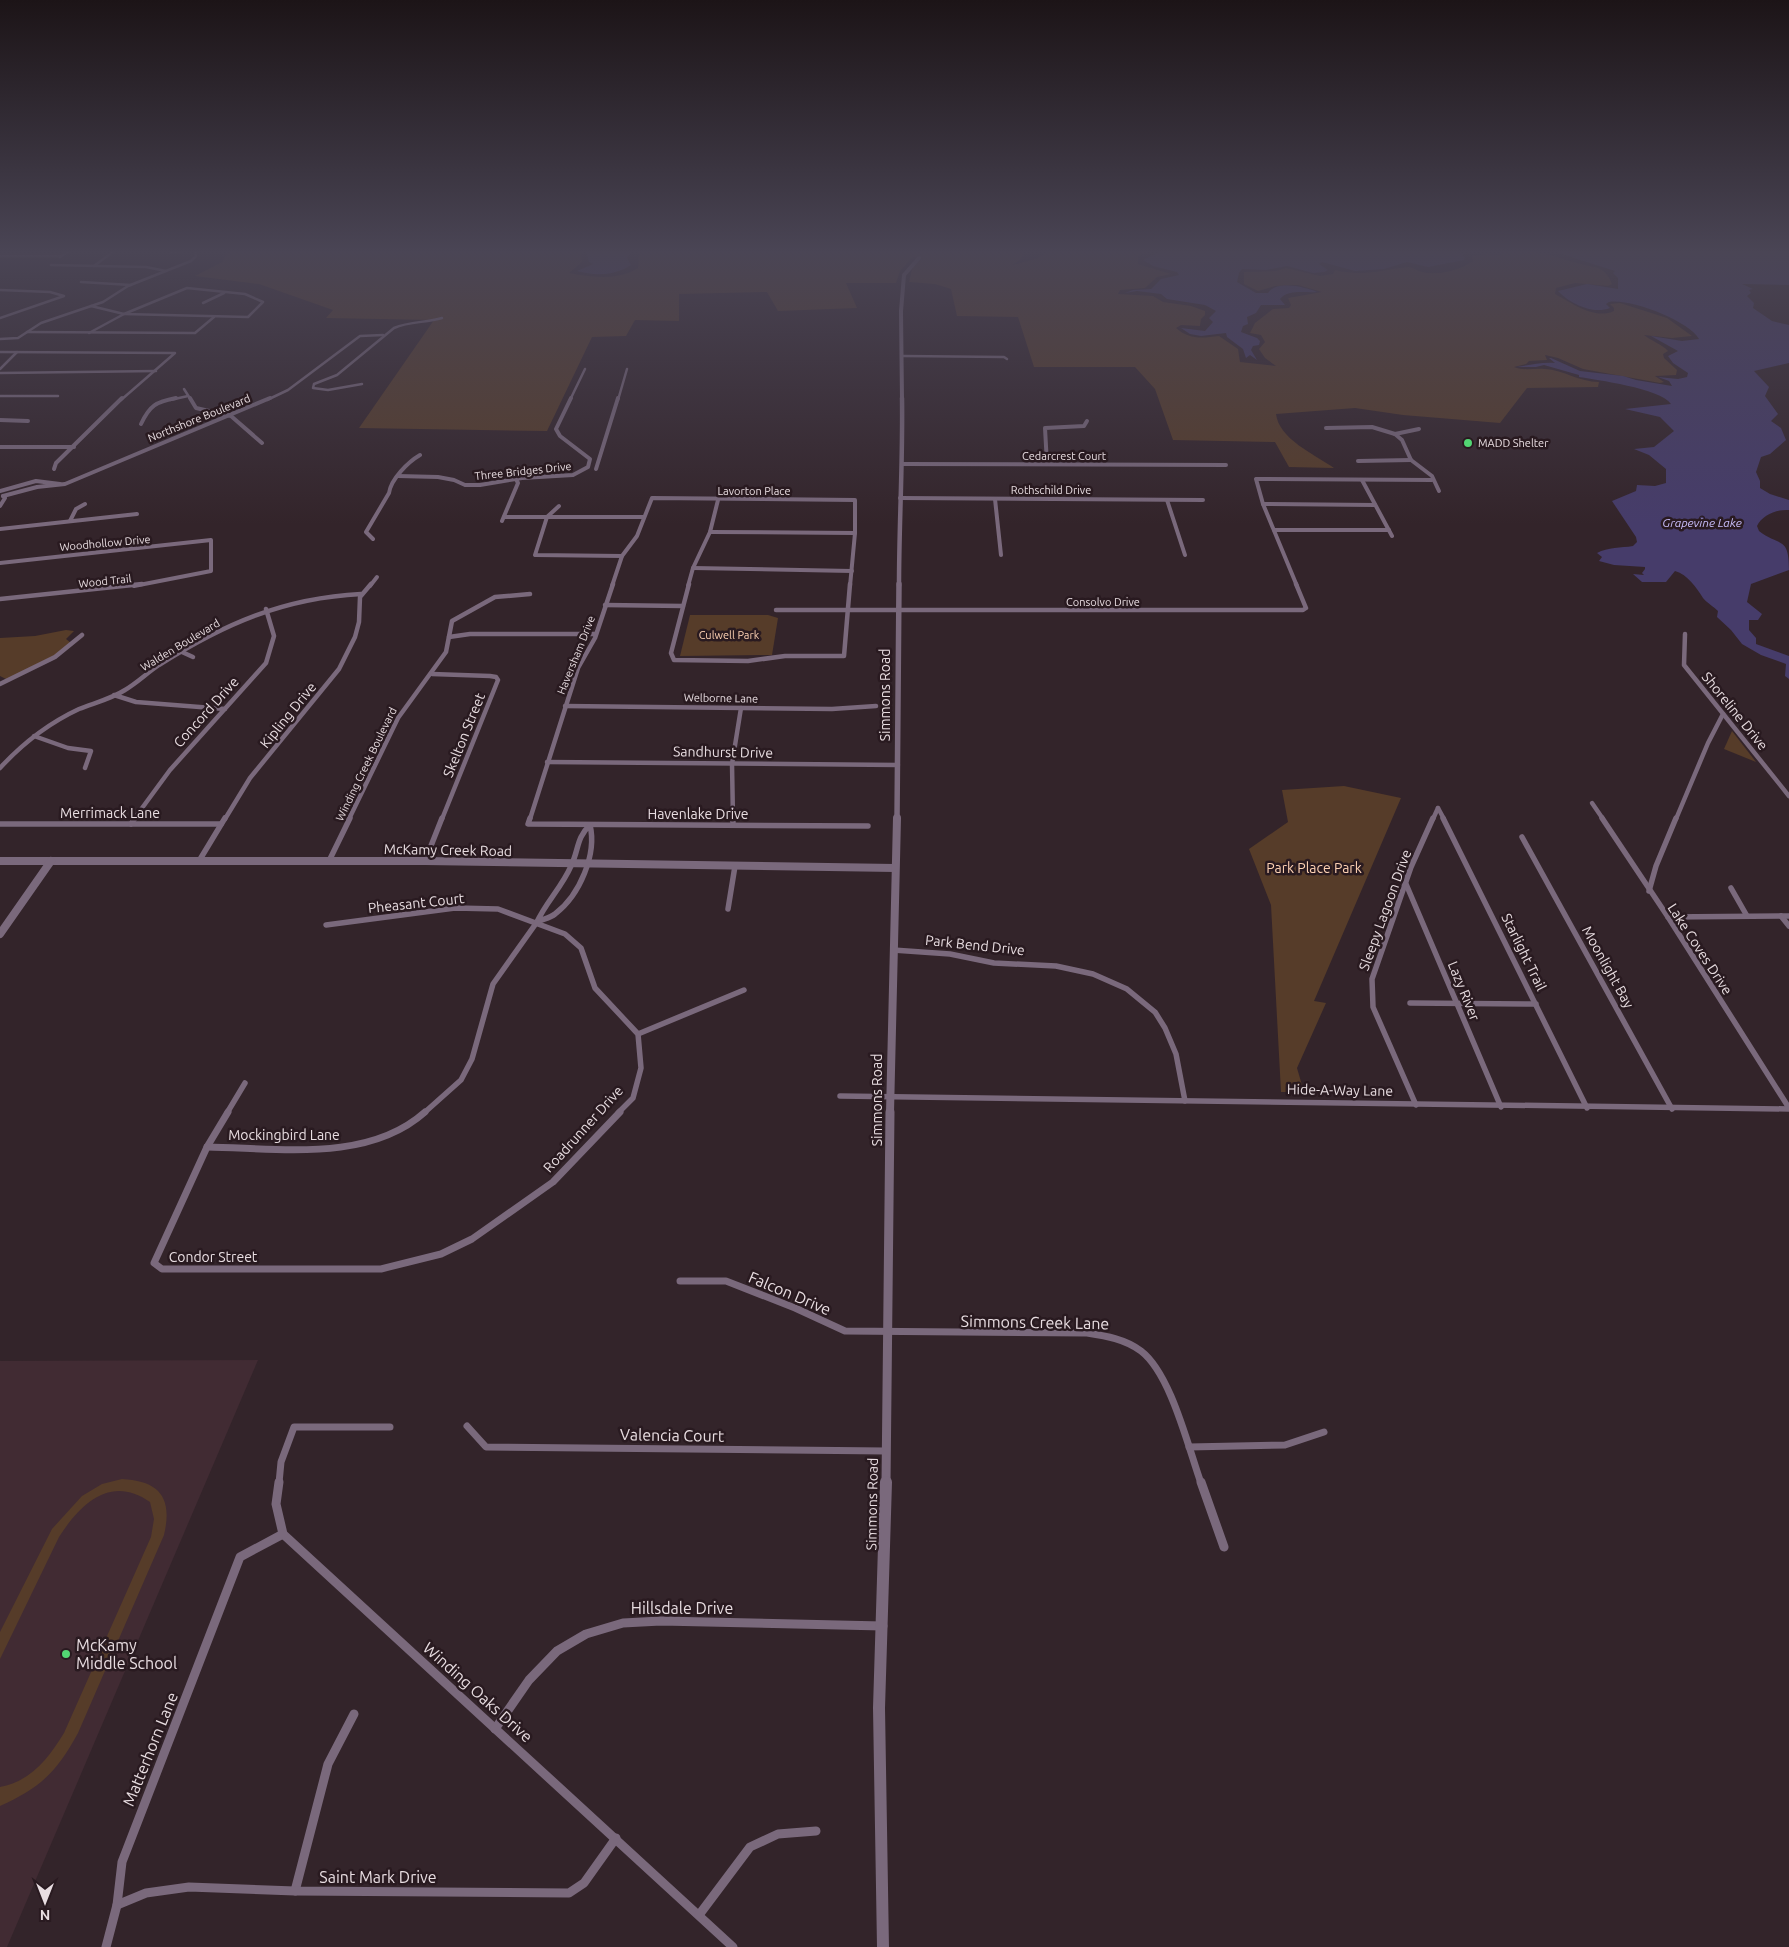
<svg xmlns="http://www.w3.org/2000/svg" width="1789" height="1947" viewBox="0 0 1789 1947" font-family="Ubuntu,sans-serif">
<rect width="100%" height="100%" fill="#33242a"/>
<path fill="#412b33" d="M258,1360L7,1947H0V1361Z"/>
<g fill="#563c29">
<path d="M228,251H581L582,262L569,273C591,277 618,281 638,268L639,251H1024L1021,259L1013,265L1038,258L1049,251H1149L1138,256V264L1171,274L1157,277L1145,288L1120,290L1118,294L1153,296L1163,302L1191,306L1205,311V315L1201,319L1200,326L1181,325L1176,328C1190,340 1202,338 1219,336L1238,349L1240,362L1276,366L1265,358L1259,349L1265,342L1261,335L1250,333L1255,323L1273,309L1289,308L1291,305L1288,298L1322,292L1298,285L1275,286L1258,291L1244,284V272L1276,271L1286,268L1320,276L1333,274L1335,270C1363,277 1381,270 1408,267C1413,267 1417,271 1422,272C1439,276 1460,270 1473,261L1472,256L1487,254L1498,255C1519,241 1559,259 1581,264C1587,266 1595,266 1600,269C1607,273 1609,277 1612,284L1608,286L1575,283L1556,288L1555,294C1572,303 1594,320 1614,311V308L1610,304L1620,303L1667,318L1692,336L1672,338L1644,335C1651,341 1662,344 1668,351L1663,354L1664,358L1677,370L1676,375L1655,376L1664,382L1660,383L1583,369L1558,358L1545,355L1547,360L1529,361L1526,364L1514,367C1524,371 1534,368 1545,369C1564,370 1579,382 1599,382L1598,387L1527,388L1500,423L1403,415L1355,408L1276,414C1279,439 1314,454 1334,468L1289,467L1275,442L1173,440L1155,389L1135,367H1034L1018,317L957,316L951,289L935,284L909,282L912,269L922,258L913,257L900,271L896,283H846L857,308L778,311L767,292L679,294V321L635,320L626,336L592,337L547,431L359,428L434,320L326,318L333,310L259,284L195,276L222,262Z"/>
<path d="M690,615H768L778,618L772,655L680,656Z"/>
<path d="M66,630L74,631L66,639L71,643L50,659L8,680L0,676V638L35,636Z"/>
<path d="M1732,731L1756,762L1724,749Z"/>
<path d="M1344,786L1401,798L1314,1001L1326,1003L1297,1068L1304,1092H1281L1271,905L1249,849L1288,822L1282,790Z"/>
<path d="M122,1479C159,1481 173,1497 164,1535L78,1733C57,1772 40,1788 0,1806V1787C31,1781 48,1759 64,1733L151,1537L154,1519L150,1502C111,1474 80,1504 59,1537L0,1659V1632L52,1529L82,1496L102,1484Z"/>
</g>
<g fill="#463c6a">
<path d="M586,251H633L627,258L631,265C615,276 594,276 577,271L593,264L589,262Z"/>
<path d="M1161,251H1482L1461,252L1465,254L1462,255L1465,257L1464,260L1428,267L1407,262L1384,269L1355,271L1322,262L1319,264L1328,270L1324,272L1313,273L1287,266L1266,270L1242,269L1239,273L1237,282L1256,293H1268C1276,280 1306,287 1317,292C1305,293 1288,289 1280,299L1285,305H1261L1256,313L1247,317L1248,324L1243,326L1241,332L1257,338L1260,341L1259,345L1253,346L1251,350L1257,360L1250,355L1246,358L1243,349L1227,337L1226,333L1201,336L1190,334L1181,328L1205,331L1213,322L1209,318L1216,311L1205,305L1167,299L1161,294L1137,291L1125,293L1133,290L1151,289L1161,279L1179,275L1177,272L1153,266L1143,260Z"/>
<path d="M1552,251H1789V285L1742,284L1753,289L1749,290L1751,293L1747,296L1754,303L1753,308L1772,321L1789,325V363L1754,371L1769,387L1765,396L1778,414L1771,421L1781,428L1786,440L1770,454L1761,457L1756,472L1760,481V488L1770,494L1789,500V510C1777,509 1762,515 1757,526L1759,531C1780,547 1789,536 1789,570L1751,584L1747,602L1762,614L1758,620H1749V630L1756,638V644L1789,656V679L1785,676L1786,664L1761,655L1742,644L1731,630L1717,617L1718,611C1714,607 1706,602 1703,598C1696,587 1688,575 1675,571L1666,582H1642L1633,574L1644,575L1642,573L1645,569V567L1614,565L1599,561L1602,557L1597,553C1608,547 1621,548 1633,546L1637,542L1636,537L1612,501L1636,491L1637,485L1655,486L1666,483V469L1649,455L1634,449L1654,447L1674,431L1660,417L1625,409L1671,404C1660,388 1596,380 1579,377V375L1544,365L1536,367H1517C1530,365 1541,362 1555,363L1549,358H1551L1580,371L1623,376L1636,380L1672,386L1669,381L1658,377L1678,379L1687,377L1688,373L1673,363L1668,356L1678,351L1651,336L1682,341L1699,339C1689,321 1630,298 1609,302L1606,304L1610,308C1593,315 1569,303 1558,291L1587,284L1618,289V278L1613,273L1615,271Z"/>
</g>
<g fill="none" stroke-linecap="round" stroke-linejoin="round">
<g stroke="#7a697c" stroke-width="2.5">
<path d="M171,253L181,251"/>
<path d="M0,256H61"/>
<path d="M60,257L69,251"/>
<path d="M51,265L146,267L166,271"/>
<path d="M94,266L114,251"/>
<path d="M81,282L131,285"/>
<path d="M187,288L245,294L263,302L248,317L124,314Z"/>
<path d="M0,290L50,292L64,296L0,318"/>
<path d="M203,303L224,293"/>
<path d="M91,306L124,314"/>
<path d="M27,332L195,333L214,317"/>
<path d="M89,333L124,314"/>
<path d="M0,339L18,338L41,323L103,302L128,286L191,261L196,256L195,251"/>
<path d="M0,352L175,353L121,400"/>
<path d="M903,356L1004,357L1007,359"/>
<path d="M0,369L17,352"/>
<path d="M0,373L156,371"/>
<path d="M362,384L328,390L313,388L314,384L337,375L394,328C410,321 426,323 442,318"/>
<path d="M184,389L191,400"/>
<path d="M0,396H58"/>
<path d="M170,400L188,396"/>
<path d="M267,400L288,390L360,336L383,335"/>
<path d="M570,400L585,369"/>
<path d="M618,400L627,369"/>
</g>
<g stroke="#7a697c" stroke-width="4">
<path d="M190,398L196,408L231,416L262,443"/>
<path d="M0,420L28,421"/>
<path d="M141,424C150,405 156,402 176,398"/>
<path d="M1326,428L1372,427L1395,434L1402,440L1411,460L1432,476L1439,491"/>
<path d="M1395,434L1419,429"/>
<path d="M0,447H74"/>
<path d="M1358,461L1411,460"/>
<path d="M903,464L1226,465"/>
<path d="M1047,464L1045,428L1084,426L1087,421"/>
<path d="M54,469L56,463L122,398"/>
<path d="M596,469L618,398"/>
<path d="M398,476L438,477L454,480L465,485H480L522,478L573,475L588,467L590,459L560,436L556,429L571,398"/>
<path d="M1362,480L1392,536"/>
<path d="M0,491L36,481L60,484"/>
<path d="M3,496L37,487L65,484L270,398"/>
<path d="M900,498L1203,500"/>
<path d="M995,499L1001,555"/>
<path d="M1167,500L1185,555"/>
<path d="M1263,504L1375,505"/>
<path d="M0,506L5,498L3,496"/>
<path d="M559,506L547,517L535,555L622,556"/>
<path d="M504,517H644"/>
<path d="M70,521L76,509L85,504"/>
<path d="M502,521L518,483L516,479"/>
<path d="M0,529L137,514"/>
<path d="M1274,530H1389"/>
<path d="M710,532L855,533"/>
<path d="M373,539L366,532L389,493C391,479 408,462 420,455"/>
<path d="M0,563L211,540V571L134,586"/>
<path d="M693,568L852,571"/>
<path d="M370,586L377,577"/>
<path d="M612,586L622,556L637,536L652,498L855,500V533L850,586"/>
<path d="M688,586L693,568L710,532L718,500"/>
<path d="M1297,586L1263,504L1256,479L1432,480"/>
</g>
<g stroke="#7a697c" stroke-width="4.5">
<path d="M689,584L671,653L674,660L748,661L785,656H844L850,584"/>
<path d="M0,599L142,584"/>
<path d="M605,605L683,606"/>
<path d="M776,610H1303L1306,608L1296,584"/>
<path d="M1685,634L1684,665L1789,796"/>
<path d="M449,637L470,634H596"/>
<path d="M182,652L193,657"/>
<path d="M432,674L490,676L496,677L498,680L442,819"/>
<path d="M0,684L55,657L82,635"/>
<path d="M114,695L136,702L225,709"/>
<path d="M565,706L832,709L876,706"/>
<path d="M34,736L68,748L91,751L85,768"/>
<path d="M547,762L898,765"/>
<path d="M0,768C23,743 49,723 79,709C94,703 111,699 125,690C137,683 147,673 159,665C224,624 283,598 361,594"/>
<path d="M1592,803L1603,819"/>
<path d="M1438,808L1444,819"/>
<path d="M134,819L170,770L266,663L274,636L266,609"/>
<path d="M225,819L250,778L339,669L355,637L359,622L360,597L371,584"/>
<path d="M349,819L398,718L446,652L452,621L495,597L530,594"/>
<path d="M530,819L578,668L595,638L613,584"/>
<path d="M733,819L732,764L741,708"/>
<path d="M1433,819L1438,808"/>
<path d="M1676,819L1708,743L1723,714"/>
</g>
<g stroke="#7a697c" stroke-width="5.5">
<path d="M530,818L528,824L868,826"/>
<path d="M733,818V825"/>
<path d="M1443,818L1587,1108"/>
<path d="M1602,818L1668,917L1789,1108"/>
<path d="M0,824H221"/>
<path d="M131,824L135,818"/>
<path d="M590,825C597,854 580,895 555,914C550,918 543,919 537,922C546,902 562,887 571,866C579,850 576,838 590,825Z"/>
<path d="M1522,837L1672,1109"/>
<path d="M199,861L225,818"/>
<path d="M329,861L350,818"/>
<path d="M425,861L442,818"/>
<path d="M1406,884L1501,1107"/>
<path d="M1731,888L1747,916"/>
<path d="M1649,891L1656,866L1676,818"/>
<path d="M728,909L735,866"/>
<path d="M1781,916L1789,926"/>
<path d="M1668,917L1789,916"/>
<path d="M326,925L455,908L498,909L565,934L581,948L595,988L638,1034L641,1068L633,1098L618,1113"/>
<path d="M893,950L950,954L994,963L1056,966L1093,974L1127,989L1155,1012L1165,1028L1176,1054L1185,1101"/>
<path d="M1410,1003L1536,1004"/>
<path d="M638,1034L744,990"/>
<path d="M840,1096L1789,1109"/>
<path d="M1416,1105L1373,1007L1372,979L1411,867L1433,818"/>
<path d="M227,1113L245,1083"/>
<path d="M424,1113L461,1080L472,1059L493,984L537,922"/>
</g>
<g stroke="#7a697c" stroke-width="7">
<path d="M228,1112L207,1147L154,1263L162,1269H381L441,1254L472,1239L553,1182L620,1112"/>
<path d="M207,1147C278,1148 368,1163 425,1112"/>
<path d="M680,1281H726L795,1308L845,1331L1087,1333C1106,1336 1125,1339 1141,1351C1171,1374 1188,1447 1201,1483"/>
<path d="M467,1426L486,1447L886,1451"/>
<path d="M1189,1447L1285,1445L1324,1432"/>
<path d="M279,1483L281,1462L294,1427H390"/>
</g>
<g stroke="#7a697c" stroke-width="9">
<path d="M279,1482L276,1504L283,1534L733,1947"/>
<path d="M1201,1482L1224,1547"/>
<path d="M495,1729L529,1680L557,1651L586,1634L623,1623L661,1621L883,1626"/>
<path d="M295,1891L328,1764L354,1714"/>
<path d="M117,1905L146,1893L189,1887L295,1891L569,1893L584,1883L616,1838"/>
<path d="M699,1915L750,1847L778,1834L816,1831"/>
<path d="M106,1947L117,1905L122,1862L240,1557L283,1534"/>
</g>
<path stroke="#7a697c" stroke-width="4" d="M902,400L901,311L904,275L919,258"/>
<path stroke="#7a697c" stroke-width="4.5" d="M899,586C899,523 903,461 902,398"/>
<path stroke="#7a697c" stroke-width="5.5" d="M897,819L899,584"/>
<g stroke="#7a697c" stroke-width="8">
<path d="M0,861H425L895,868"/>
<path d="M0,934L51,861"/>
<path d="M890,1113L897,818"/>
</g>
<path stroke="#7a697c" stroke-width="9" d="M886,1483L890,1112"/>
<path stroke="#7a697c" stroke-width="12" d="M883,1947L879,1708L886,1482"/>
</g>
<linearGradient id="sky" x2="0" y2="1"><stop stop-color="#1c1417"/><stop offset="0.48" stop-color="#4a4555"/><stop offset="1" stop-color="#4a4555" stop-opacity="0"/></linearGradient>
<rect width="1789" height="524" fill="url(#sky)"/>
<g fill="#52d673" stroke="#291a20" stroke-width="2">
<circle cx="1468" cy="443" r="5"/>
<circle cx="66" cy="1654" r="5"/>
</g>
<g text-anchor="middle" stroke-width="5" stroke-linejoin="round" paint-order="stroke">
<g font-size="11" fill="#e8dde1" stroke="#291a20">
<text transform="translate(199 418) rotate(-22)" y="4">Northshore Boulevard</text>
<text x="1064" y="460">Cedarcrest Court</text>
<text transform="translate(523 471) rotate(-6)" y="4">Three Bridges Drive</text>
<text x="1051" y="494">Rothschild Drive</text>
<text x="754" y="495">Lavorton Place</text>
<text transform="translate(105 543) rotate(-5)" y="4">Woodhollow Drive</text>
<text transform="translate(105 581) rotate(-6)" y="4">Wood Trail</text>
<text x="1103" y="606">Consolvo Drive</text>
<text transform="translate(180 645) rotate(-31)" y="4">Walden Boulevard</text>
<text transform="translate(576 655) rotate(-68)" y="4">Haversham Drive</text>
<text transform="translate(721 698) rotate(1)" y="4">Welborne Lane</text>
<text transform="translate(366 764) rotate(-64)" y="4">Winding Creek Boulevard</text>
</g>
<g font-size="11" fill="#e8dde1" stroke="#291a20" text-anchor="start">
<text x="1478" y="447">MADD Shelter</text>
</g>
<g font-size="11" fill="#fdd1b3" stroke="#291a20">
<text x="729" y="639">Culwell Park</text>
</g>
<g font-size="12" font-style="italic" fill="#c7bcf9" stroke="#291a20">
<text x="1702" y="527">Grapevine Lake</text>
</g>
<g font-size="14" fill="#e8dde1" stroke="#291a20">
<text transform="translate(885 695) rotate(-90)" y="5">Simmons Road</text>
<text transform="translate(1735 711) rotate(51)" y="5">Shoreline Drive</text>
<text transform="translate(206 712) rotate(-48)" y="5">Concord Drive</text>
<text transform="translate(288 715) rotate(-51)" y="5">Kipling Drive</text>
<text transform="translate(464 735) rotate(-68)" y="5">Skelton Street</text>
<text transform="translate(723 752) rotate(1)" y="5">Sandhurst Drive</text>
<text x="110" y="818">Merrimack Lane</text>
<text x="698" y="819">Havenlake Drive</text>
<text transform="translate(448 850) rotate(1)" y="5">McKamy Creek Road</text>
<text transform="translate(416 903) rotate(-6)" y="5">Pheasant Court</text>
<text transform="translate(1385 910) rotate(-70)" y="5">Sleepy Lagoon Drive</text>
<text transform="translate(975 945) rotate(6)" y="5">Park Bend Drive</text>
<text transform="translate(1700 949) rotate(57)" y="5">Lake Coves Drive</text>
<text transform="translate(1524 952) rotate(64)" y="5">Starlight Trail</text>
<text transform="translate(1608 967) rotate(61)" y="5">Moonlight Bay</text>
<text transform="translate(1464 991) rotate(68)" y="5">Lazy River</text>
<text transform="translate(1340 1090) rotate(1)" y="5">Hide-A-Way Lane</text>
<text transform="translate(877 1100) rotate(-90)" y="5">Simmons Road</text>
<text transform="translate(583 1129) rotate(-48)" y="5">Roadrunner Drive</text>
<text x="284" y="1140">Mockingbird Lane</text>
<text x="213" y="1262">Condor Street</text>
<text transform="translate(872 1504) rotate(-89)" y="5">Simmons Road</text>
</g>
<g font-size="14" fill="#fdd1b3" stroke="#291a20">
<text x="1314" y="873">Park Place Park</text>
</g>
<g font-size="16" fill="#e8dde1" stroke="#291a20">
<text transform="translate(790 1293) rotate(23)" y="6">Falcon Drive</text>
<text transform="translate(1035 1322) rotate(1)" y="6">Simmons Creek Lane</text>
<text transform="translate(672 1435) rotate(1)" y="6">Valencia Court</text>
<text x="682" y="1614">Hillsdale Drive</text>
<text transform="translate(478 1692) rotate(42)" y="6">Winding Oaks Drive</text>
<text transform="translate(150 1749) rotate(-68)" y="6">Matterhorn Lane</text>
<text x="378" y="1883">Saint Mark Drive</text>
</g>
<g font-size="16" fill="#e8dde1" stroke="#291a20" text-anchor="start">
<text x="76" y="1651">McKamy<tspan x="76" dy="18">Middle School</tspan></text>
</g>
</g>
<g transform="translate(45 1902) rotate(180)" stroke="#291a20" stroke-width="4" paint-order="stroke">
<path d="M0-4L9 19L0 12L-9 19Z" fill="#e8dde1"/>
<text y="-8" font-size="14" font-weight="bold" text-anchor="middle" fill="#e8dde1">N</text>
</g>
</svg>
